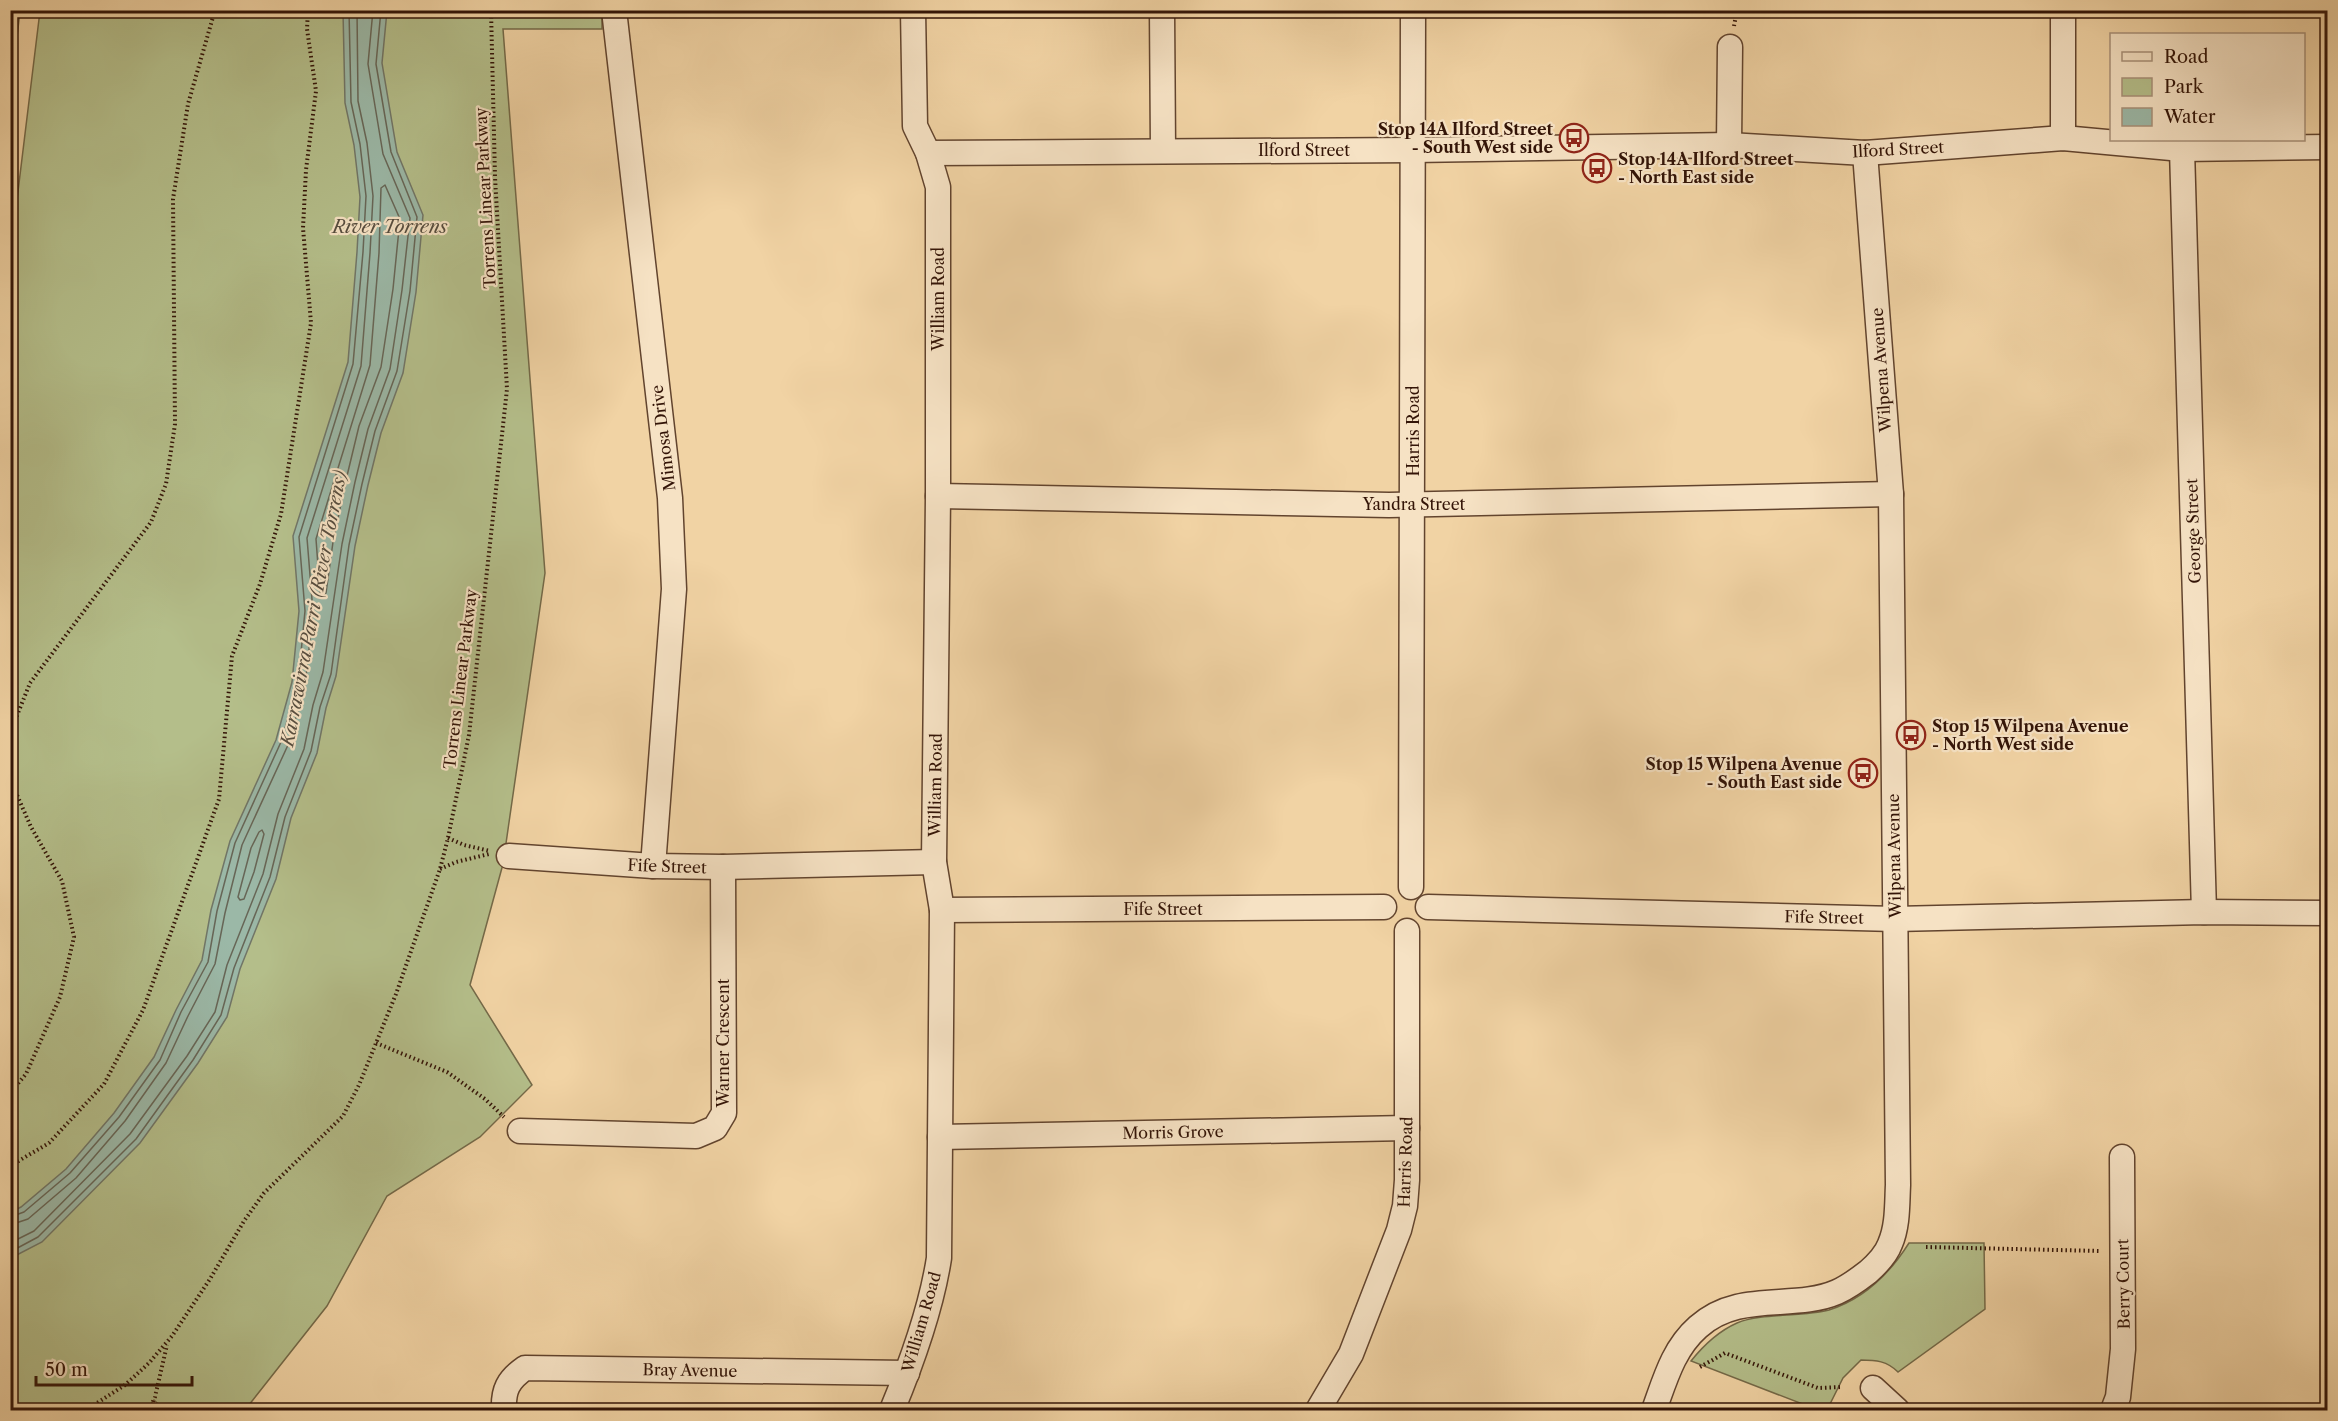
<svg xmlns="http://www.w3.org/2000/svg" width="2338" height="1421" viewBox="0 0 2338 1421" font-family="'Libre Caslon Text',serif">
<rect width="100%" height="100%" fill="#f1d3a4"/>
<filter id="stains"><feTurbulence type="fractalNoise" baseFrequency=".00333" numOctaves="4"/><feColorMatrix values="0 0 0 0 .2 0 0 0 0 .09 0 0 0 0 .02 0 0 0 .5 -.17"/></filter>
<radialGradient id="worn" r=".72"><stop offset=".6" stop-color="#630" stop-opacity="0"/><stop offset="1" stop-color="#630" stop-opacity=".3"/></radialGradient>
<g fill="#b4be8a" stroke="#746948" stroke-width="1.5">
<path d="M11,10L20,11L11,89L10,11Z"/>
<path d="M40,11H602V29H503L545,573L503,864L470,985L532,1085L480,1137L387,1196L327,1306L245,1410H165L154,1400L145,1410H11L10,257Z"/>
<path d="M1909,1243H1984L1985,1309L1898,1372C1887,1361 1876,1360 1861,1360L1843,1378L1827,1410H1818L1691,1361C1703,1346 1719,1331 1737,1323C1761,1313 1802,1317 1829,1310C1864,1299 1890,1273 1909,1243Z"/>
</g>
<path fill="#9bb8a7" stroke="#717667" stroke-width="1.5" d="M343,11H387L382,63L397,152L423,215L416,292L403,373L381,433L368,485L355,546L336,676L326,708L317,753L291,818L276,879L240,969L227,1017L198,1063L140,1143L42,1242L11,1258V1212L21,1207L66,1169L114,1113L154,1057L176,1010L202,960L211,910L230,841L276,740L292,682L299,611L293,536L348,362L357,252L360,197L354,145L345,103Z"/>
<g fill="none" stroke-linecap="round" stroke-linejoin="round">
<g stroke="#676657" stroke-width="1.5">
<path d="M385,185L400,219L393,289L381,367L359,426L346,480L333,542L326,593L323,596L320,593L316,539L370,365L379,253L381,188Z"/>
<path d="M262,830L264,834L254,872L244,899L240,900L238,897L251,848L259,832Z"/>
<path d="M10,1217L24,1212L70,1173L119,1117L160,1060L181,1012L208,962L217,911L235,843L281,742L298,684L305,611L299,537L353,364L363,252L366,196L360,144L351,102L349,10"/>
<path d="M10,1225L28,1219L76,1178L125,1121L166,1063L188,1016L215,964L225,913L242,845L288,745L305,686L313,612L307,538L361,366L370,253L373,196L367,143L358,101L357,10"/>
<path d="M10,1243L34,1231L130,1134L187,1056L215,1012L227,965L263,874L278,814L304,749L313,705L323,672L342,544L355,482L368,429L390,369L402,290L410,218L383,154L368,64L373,10"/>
<path d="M10,1252L38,1237L136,1139L193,1060L221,1015L234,968L270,877L285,817L311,751L320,707L331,674L349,545L362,484L375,431L397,371L410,291L417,217L391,152L376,64L381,10"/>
</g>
<g stroke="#62442e" stroke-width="27">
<g id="street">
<path d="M614,10L670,498L674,589L653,866"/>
<path d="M1162,10L1163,150"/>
<path d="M2063,138V10"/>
<path d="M1729,145L1730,47"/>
<path d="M2182,149L2204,912"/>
<path d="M928,153L1413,150L1729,145L1865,153L2063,138L2182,149L2328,147"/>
<path d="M938,496L1389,505L1891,494"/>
<path d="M509,856L653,866L723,867L934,862"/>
<path d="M1411,887L1413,10"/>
<path d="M1428,907L1895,919L2204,912L2328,913"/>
<path d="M942,910L1384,907"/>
<path d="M520,1131L696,1136L715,1128L724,1113L723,867"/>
<path d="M940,1137L1407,1128"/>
<path d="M1873,1388L1897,1410"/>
<path d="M504,1410C503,1390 508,1380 525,1368L907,1373"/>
<path d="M892,1410C912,1362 931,1310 939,1258L942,910L934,862L938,496V187L928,153L915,126L913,10"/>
<path d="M1318,1410L1351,1354L1399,1230L1405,1206L1407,1180V931"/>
<path d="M1654,1410C1665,1380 1673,1349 1698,1327C1739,1290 1793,1311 1837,1292C1848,1287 1859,1279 1868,1272C1877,1264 1886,1255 1890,1244C1898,1226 1897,1204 1898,1185L1891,494L1865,153"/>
<path d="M2113,1410L2118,1397L2123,1349L2122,1157"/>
</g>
</g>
<g stroke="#331407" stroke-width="4" stroke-dasharray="1.5 3" stroke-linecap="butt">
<path d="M1734,26L1737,10"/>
<path d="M10,733L30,683L151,522L166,484L175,424L173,199L188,104L215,10"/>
<path d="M10,765L13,786L31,827L62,881L74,937L60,997L26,1074L10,1093"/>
<path d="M448,838L464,845L490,851"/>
<path d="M440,869L456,862L489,854"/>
<path d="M376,1043L447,1072L485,1099L504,1117"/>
<path d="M10,1166L49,1143L104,1084L143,1010L219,799L232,656L260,584L281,514L311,323L303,228L306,170L316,91L307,29L308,10"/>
<path d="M1926,1247L2100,1251"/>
<path d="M1700,1367L1725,1353L1818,1388L1842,1387"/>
<path d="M86,1410L125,1385L149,1363L172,1336L210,1279L244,1221L264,1193L343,1116L359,1085L396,994L440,869L448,838L469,735L507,389L495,177L491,10"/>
<path d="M149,1410L155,1397L167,1345"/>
</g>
<use href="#street" stroke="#f6e2c4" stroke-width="24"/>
</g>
<defs>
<g id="bus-ring" transform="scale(1.5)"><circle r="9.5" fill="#f6e2c4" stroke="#8f2418" stroke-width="1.5"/><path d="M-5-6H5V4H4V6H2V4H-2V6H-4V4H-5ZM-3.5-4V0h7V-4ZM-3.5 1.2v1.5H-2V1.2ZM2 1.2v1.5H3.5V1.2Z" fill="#8f2418"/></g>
</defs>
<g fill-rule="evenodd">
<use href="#bus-ring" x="1574" y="138"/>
<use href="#bus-ring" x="1597" y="168"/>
<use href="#bus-ring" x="1911" y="735"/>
<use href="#bus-ring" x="1863" y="773"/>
</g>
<g text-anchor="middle" stroke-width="4.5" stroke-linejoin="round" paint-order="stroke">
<g font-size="16" font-weight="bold" fill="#331407" stroke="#f6e2c4" text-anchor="end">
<text x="1553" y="135">Stop 14A Ilford Street<tspan x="1553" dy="18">- South West side</tspan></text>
<text x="1618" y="165" text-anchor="start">Stop 14A Ilford Street<tspan x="1618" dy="18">- North East side</tspan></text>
<text x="1932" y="732" text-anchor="start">Stop 15 Wilpena Avenue<tspan x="1932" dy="18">- North West side</tspan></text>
<text x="1842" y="770">Stop 15 Wilpena Avenue<tspan x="1842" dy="18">- South East side</tspan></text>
</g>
<g font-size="16" fill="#331407" stroke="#f6e2c4">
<text transform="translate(1898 149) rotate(-3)" y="6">Ilford Street</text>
<text x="1304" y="156">Ilford Street</text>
<text transform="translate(485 198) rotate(-93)" y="6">Torrens Linear Parkway</text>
<text transform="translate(938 299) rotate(-90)" y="6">William Road</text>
<text transform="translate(1881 370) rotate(-94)" y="6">Wilpena Avenue</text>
<text transform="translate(1413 431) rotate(-90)" y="6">Harris Road</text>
<text transform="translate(663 438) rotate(-97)" y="6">Mimosa Drive</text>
<text x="1414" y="510">Yandra Street</text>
<text transform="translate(2193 531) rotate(-92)" y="6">George Street</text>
<text transform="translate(460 679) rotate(-83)" y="6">Torrens Linear Parkway</text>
<text transform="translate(935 785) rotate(-89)" y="6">William Road</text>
<text transform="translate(1894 856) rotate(-91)" y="6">Wilpena Avenue</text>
<text transform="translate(667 866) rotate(2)" y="6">Fife Street</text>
<text x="1163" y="915">Fife Street</text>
<text transform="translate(1824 917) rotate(1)" y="6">Fife Street</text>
<text transform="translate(723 1043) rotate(-90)" y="6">Warner Crescent</text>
<text transform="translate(1173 1132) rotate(-1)" y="6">Morris Grove</text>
<text transform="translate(1405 1162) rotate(-88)" y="6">Harris Road</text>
<text transform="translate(2123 1284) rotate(-91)" y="6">Berry Court</text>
<text transform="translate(921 1322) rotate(-74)" y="6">William Road</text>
<text transform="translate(690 1370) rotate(1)" y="6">Bray Avenue</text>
</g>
<g font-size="18" font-style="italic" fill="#574d3f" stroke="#f6e2c4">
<text x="390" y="233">River Torrens</text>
<text transform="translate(314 608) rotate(-79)" y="6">Karrawirra Parri (River Torrens)</text>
</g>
</g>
<rect width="2338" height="1421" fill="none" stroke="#f1d3a4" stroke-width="36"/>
<rect x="12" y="12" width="2314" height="1397" fill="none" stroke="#331407" stroke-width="3"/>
<rect x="18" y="18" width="2302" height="1385" fill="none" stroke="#331407" stroke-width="1.5"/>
<rect x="2110" y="33" width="195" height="108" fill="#f6e2c4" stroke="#a89078" stroke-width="1.5"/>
<rect x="2122" y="52" width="30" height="9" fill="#f6e2c4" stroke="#a89078" stroke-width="1.5"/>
<text x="2164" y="63" font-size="18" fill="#331407">Road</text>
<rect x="2122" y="78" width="30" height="18" fill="#b4be8a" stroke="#a89078" stroke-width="1.5"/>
<text x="2164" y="93" font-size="18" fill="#331407">Park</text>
<rect x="2122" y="108" width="30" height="18" fill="#9bb8a7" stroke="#a89078" stroke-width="1.5"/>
<text x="2164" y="123" font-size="18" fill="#331407">Water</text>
<path d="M36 1376v9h156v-9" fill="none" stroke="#331407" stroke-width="3"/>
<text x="45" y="1376" font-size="18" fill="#331407" stroke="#f6e2c4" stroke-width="4.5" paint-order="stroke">50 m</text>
<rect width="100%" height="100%" filter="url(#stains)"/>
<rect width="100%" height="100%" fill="url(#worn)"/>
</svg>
